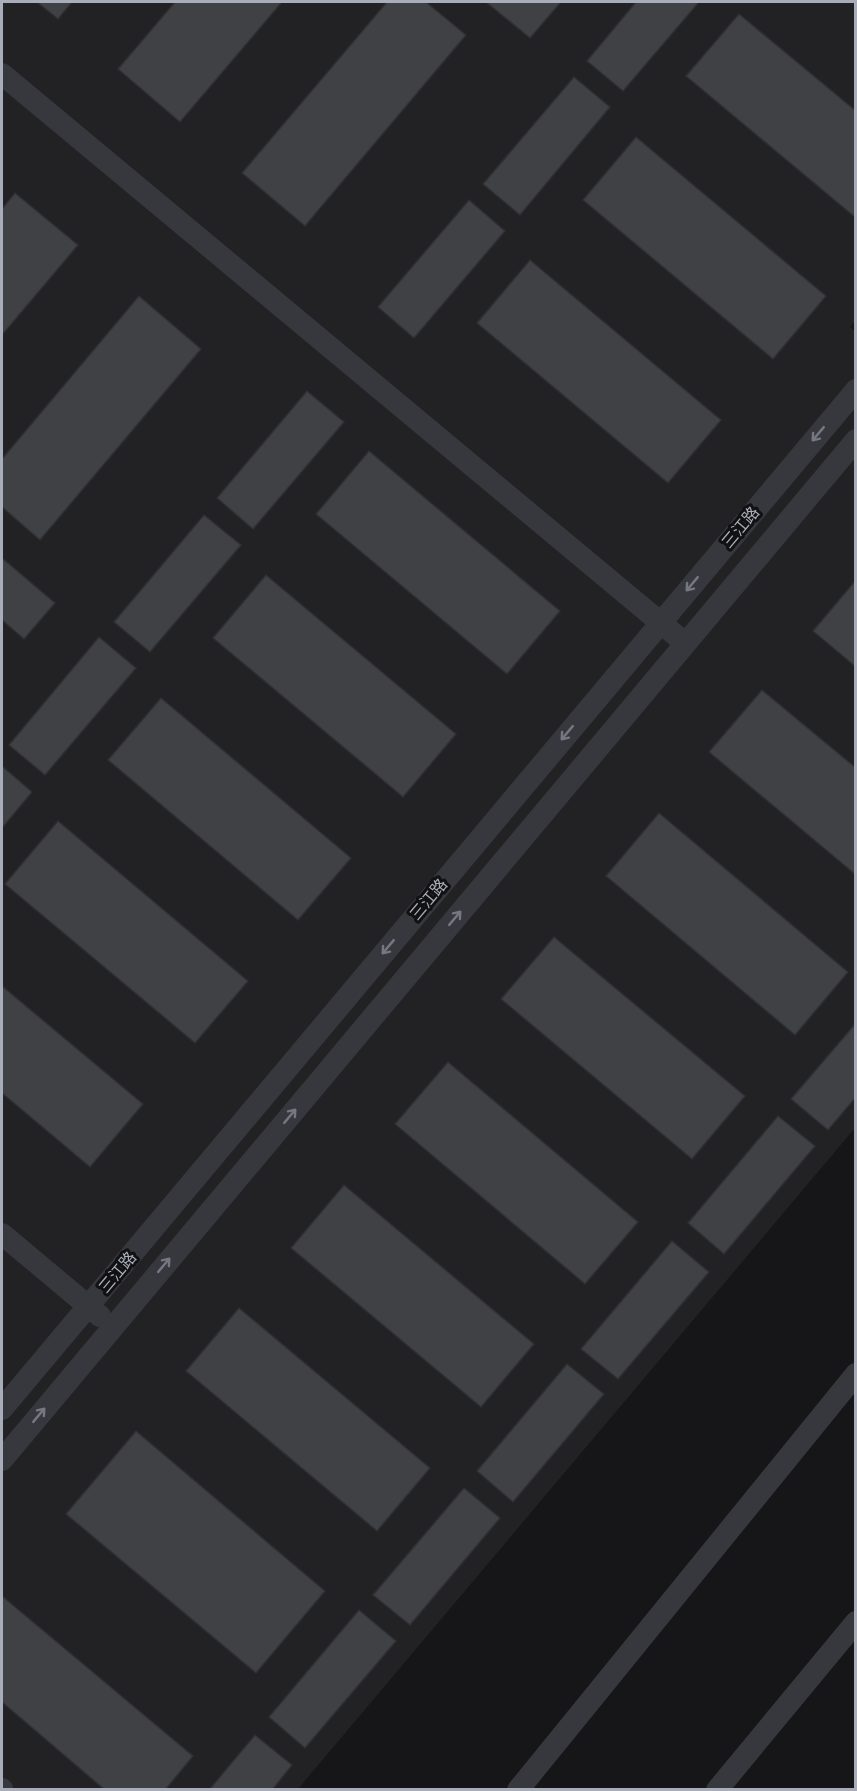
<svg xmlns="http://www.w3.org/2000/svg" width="857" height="1791" viewBox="0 0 857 1791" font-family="Signika,'Noto Sans SC',sans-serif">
<rect width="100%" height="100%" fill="#161618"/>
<path fill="#222225" d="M2,2H855L856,320L850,327L856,332L855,1128L298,1789L2,1790Z"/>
<g fill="#404145" stroke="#303034" stroke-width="1.5">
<path d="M37,2H72L58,19Z"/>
<path d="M175,2H282L180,122L118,69Z"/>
<path d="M387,2H426L466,35L305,226L242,173Z"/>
<path d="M486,2H561L530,38Z"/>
<path d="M636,2H699L623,91L587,61Z"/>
<path d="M739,14L856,111V218L686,76Z"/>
<path d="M574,77L610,107L520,215L483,184Z"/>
<path d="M636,137L826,296L773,359L583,200Z"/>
<path d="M15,193L78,245L2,335V209Z"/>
<path d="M469,200L505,231L414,338L378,307Z"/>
<path d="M530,260L721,420L668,483L477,323Z"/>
<path d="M139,296L201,349L40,540L2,507V459Z"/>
<path d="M307,391L344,422L253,529L217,498Z"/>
<path d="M369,451L560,611L507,674L316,514Z"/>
<path d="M204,515L241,545L150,652L114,622Z"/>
<path d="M2,558L55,603L24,639L2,620Z"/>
<path d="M266,575L456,734L403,797L213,638Z"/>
<path d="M856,580V667L813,631Z"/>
<path d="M99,637L136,668L45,775L9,745Z"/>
<path d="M762,690L856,768V875L709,752Z"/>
<path d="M161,698L351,858L298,920L108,760Z"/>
<path d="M2,766L32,792L2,828Z"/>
<path d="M659,813L848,972L795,1035L606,876Z"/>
<path d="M58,821L248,981L195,1043L5,884Z"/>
<path d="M554,937L745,1096L692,1159L501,999Z"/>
<path d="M2,986L143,1104L90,1167L2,1093Z"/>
<path d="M856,1023V1097L828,1130L791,1099Z"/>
<path d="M448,1062L638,1222L585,1284L395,1124Z"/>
<path d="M778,1116L815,1146L724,1254L688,1223Z"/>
<path d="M344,1185L534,1344L481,1407L291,1248Z"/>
<path d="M672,1241L709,1272L618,1379L581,1349Z"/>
<path d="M239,1308L430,1468L377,1531L186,1371Z"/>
<path d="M567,1364L604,1394L513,1502L477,1471Z"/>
<path d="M136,1431L325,1591L256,1673L66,1514Z"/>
<path d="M464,1488L500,1518L410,1625L373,1595Z"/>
<path d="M2,1596L193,1756L165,1790H105L2,1702Z"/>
<path d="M359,1610L396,1641L305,1748L269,1717Z"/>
<path d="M255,1735L292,1765L272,1790H209Z"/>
</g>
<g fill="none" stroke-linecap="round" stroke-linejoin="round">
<g stroke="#37383d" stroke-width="22">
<path d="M2,74L685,643"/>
<path d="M2,1234L100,1316"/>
<path d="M2,1409L856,390"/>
<path d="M2,1460L856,440"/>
<path d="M2,1789V1790"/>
<path d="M518,1790L856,1374"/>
<path d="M717,1790L856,1622"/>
</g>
</g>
<defs><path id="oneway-shaft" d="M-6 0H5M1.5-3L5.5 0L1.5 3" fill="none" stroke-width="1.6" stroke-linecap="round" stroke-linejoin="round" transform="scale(1.5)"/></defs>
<g stroke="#757881">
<use href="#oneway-shaft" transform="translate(818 434) rotate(130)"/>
<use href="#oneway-shaft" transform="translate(692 584) rotate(130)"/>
<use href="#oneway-shaft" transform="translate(567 733) rotate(130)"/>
<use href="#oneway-shaft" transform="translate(455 918) rotate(-50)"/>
<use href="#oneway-shaft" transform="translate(388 947) rotate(130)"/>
<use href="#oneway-shaft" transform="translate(290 1116) rotate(-50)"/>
<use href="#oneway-shaft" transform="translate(164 1265) rotate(-50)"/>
<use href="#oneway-shaft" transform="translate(39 1415) rotate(-50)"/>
</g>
<g text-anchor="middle" stroke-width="6" stroke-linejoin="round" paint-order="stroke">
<g font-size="16" fill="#a8adb8" stroke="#111113">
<text transform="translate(740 527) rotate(-50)" y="6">三江路</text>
<text transform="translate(428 899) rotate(-50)" y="6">三江路</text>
<text transform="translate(117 1272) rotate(-50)" y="6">三江路</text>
</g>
</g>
<rect width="857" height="1791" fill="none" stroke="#a8adb8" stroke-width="6"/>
</svg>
